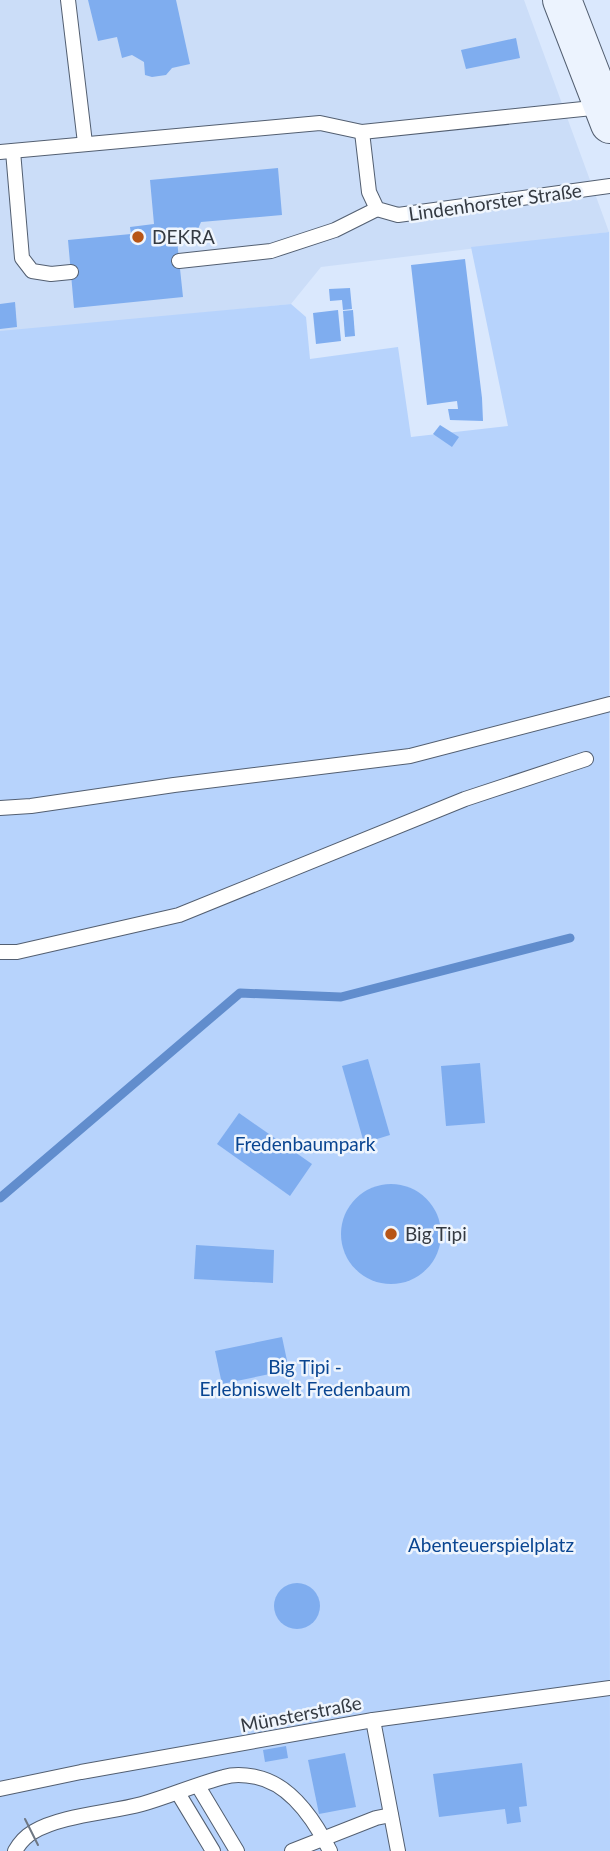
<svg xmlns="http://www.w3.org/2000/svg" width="610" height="1851" viewBox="0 0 610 1851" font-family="Lato,sans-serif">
<rect width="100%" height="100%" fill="#dae8fd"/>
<path fill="#cbddf8" d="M0,0H524L609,232L321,267L291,304L0,333Z"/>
<path fill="#b7d3fc" d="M609,232L610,1851H0V331L291,304L306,317L310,359L398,347L411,437L508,426L471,247Z"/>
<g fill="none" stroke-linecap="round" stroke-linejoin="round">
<path stroke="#618dcd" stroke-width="9" d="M0,1198L240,993L341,997L570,938"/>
</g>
<g fill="#7fadef">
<path d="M88,0H176L190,64L172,68L166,75L152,77L145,75L144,62L132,55L122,58L117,37L98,41Z"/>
<path d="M516,38L520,58L466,69L461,50Z"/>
<path d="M278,168L282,215L201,222L198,229L176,231L183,297L74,308L68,240L131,234L130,227L154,224L150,180Z"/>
<path d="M465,259L482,398L483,421L450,420L448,409H458L457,401L427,405L411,265Z"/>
<path d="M350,288L352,309L343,310L342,300L330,301L329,289Z"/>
<path d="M15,302L17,327L0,329V304Z"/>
<path d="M338,310L341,341L316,344L313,313Z"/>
<path d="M353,310L355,336L345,337L343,311Z"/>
<path d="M440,425L459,437L452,447L433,434Z"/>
<path d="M368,1059L390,1135L364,1143L342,1066Z"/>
<path d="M480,1063L485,1123L446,1126L441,1066Z"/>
<path d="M239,1113L312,1164L290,1196L217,1144Z"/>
<circle cx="391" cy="1234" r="50"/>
<path d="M196,1245L274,1250L273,1283L194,1279Z"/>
<path d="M282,1337L289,1370L222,1384L215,1351Z"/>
<circle cx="297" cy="1606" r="23"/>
<path d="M286,1746L288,1758L265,1762L263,1750Z"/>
<path d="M345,1753L356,1807L319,1814L308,1760Z"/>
<path d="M522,1763L527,1806L519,1807L521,1822L507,1824L505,1809L439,1817L433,1774Z"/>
</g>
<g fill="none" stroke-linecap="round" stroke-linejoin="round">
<g stroke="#535f71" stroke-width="16">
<g id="lane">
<path d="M68,0L85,143"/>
<path d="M362,132L369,192L377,209L398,215L610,186"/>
<path d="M13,151L22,258L32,271L51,274L71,272"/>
<path d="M0,152L320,123L362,132L602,107"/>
<path d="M179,261L271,251L335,230L377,209"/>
<path d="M0,808L31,806L174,785L410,756L610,704"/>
<path d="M0,952H17L179,915L465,799L586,759"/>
<path d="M373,1720L398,1851"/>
<path d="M198,1786L237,1851"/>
<path d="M0,1789L81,1772L373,1720L610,1688"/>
<path d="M178,1793L213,1851"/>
<path d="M15,1851C19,1844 26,1836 33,1832C62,1815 109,1813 142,1804C170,1796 197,1784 224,1777C234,1774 246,1775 256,1777C291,1784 315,1821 330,1851"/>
<path d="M292,1851L376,1818L391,1815"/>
</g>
</g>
<g stroke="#535f71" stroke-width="40">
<path id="secondary" d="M562,0L610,124"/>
</g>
<use href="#lane" stroke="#fff" stroke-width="14"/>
<use href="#secondary" stroke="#ecf3fe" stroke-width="38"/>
<path stroke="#6e7783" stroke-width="2" d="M25,1819L38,1845"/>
</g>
<g fill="#b75516" stroke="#eff5fd" stroke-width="2.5">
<circle cx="138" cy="237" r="7"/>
<circle cx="391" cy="1234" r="7"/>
</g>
<g text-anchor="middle" stroke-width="5" stroke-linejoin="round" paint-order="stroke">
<g font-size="19" fill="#343a42" stroke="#eff5fd">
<text transform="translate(495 202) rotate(-8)" y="7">Lindenhorster Straße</text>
<text transform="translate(301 1714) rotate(-11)" y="7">Münsterstraße</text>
</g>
<g font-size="19" fill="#343a42" stroke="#eff5fd" text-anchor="start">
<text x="152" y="244">DEKRA</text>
<text x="405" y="1241">Big Tipi</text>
</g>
<g font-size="19" fill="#094591" stroke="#eff5fd">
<text x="305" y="1151">Fredenbaumpark</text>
<text x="305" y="1374">Big Tipi -<tspan x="305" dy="22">Erlebniswelt Fredenbaum</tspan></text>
<text x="491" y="1552">Abenteuerspielplatz</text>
</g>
</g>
</svg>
